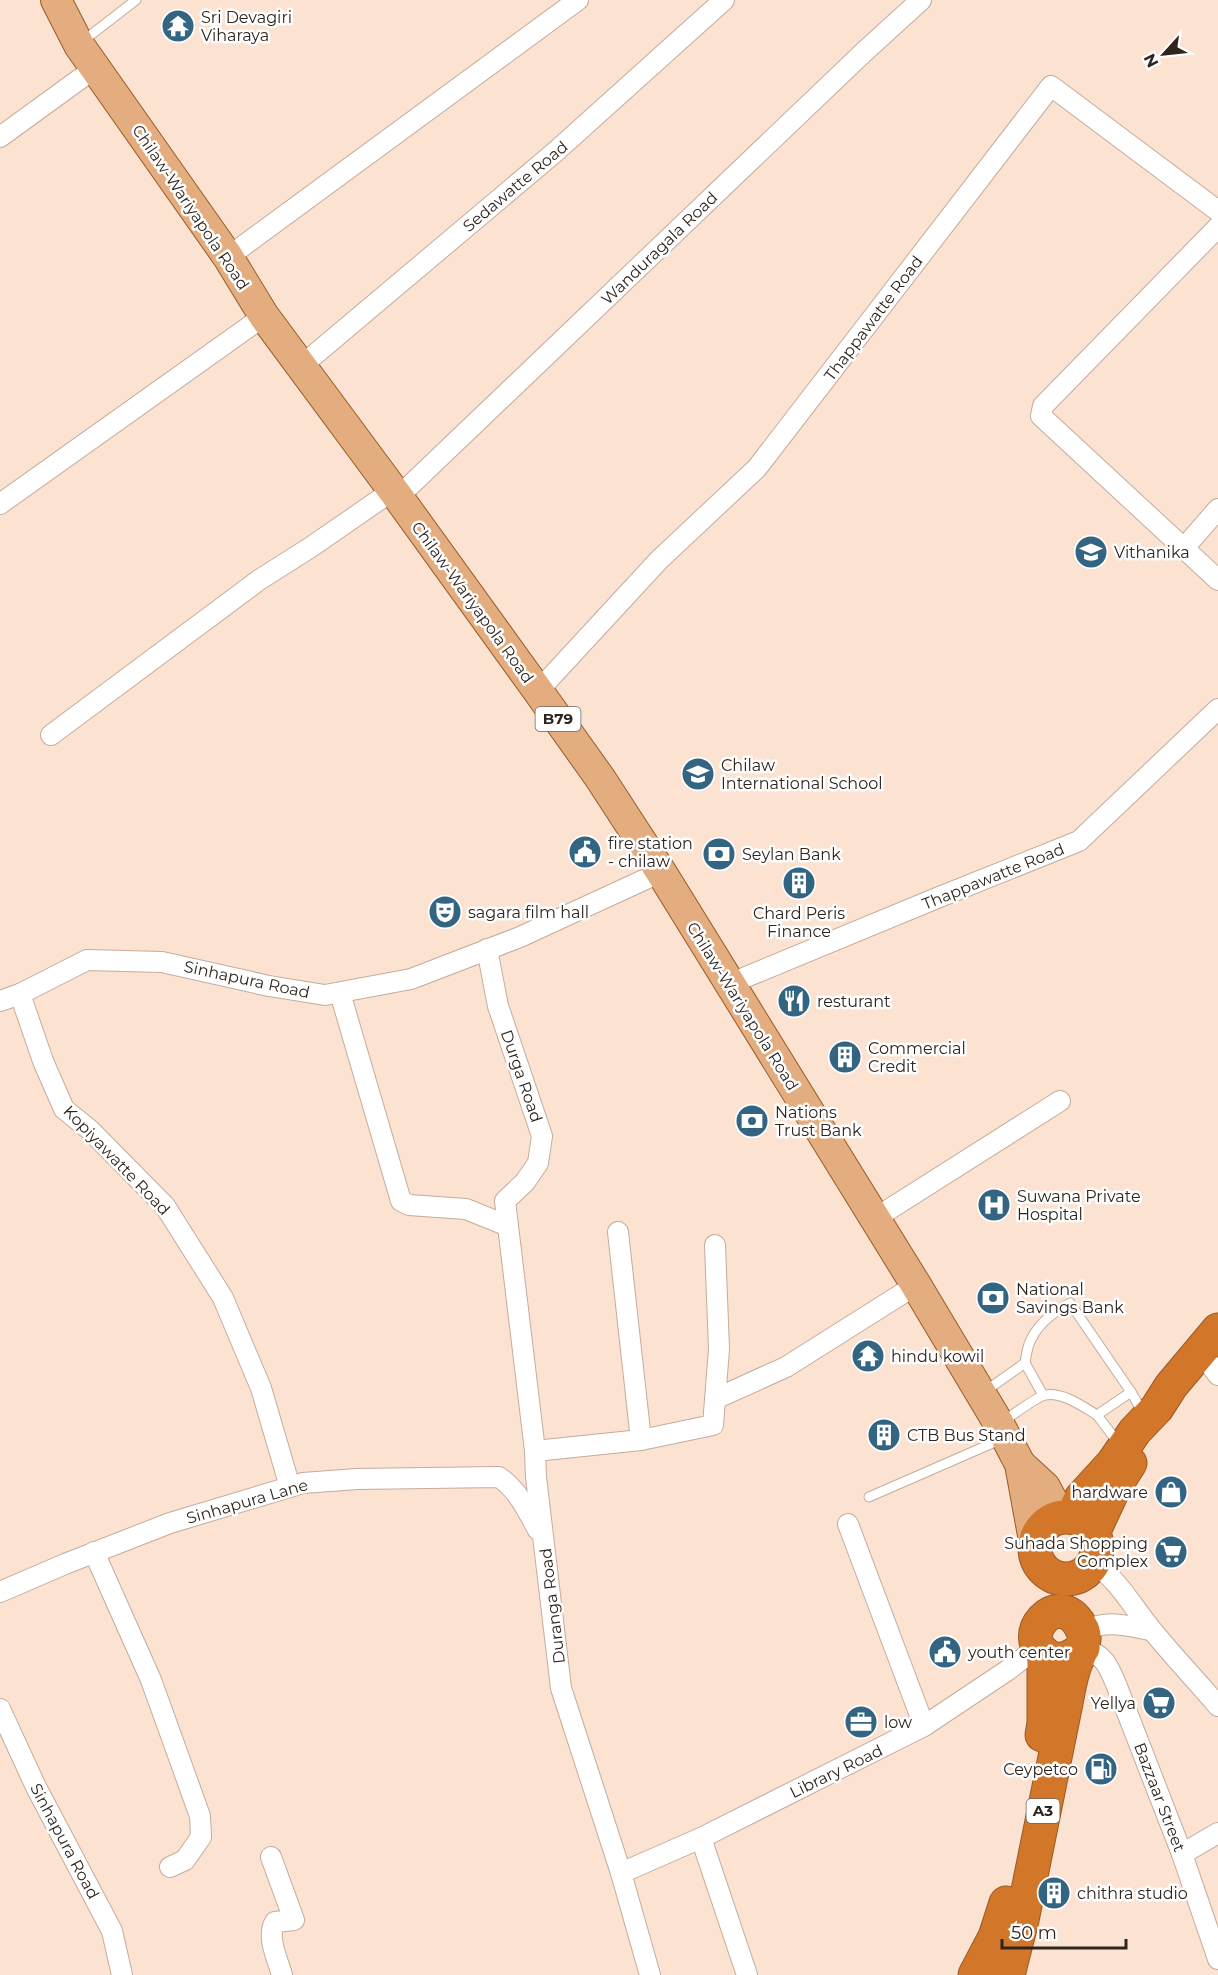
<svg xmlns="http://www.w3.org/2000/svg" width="1218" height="1975" viewBox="0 0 1218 1975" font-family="Montserrat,sans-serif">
<rect width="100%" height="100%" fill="#fbe2d1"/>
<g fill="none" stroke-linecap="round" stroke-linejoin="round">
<g stroke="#c4ac9c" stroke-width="11">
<g id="lane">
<path d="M83,41L136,0"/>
<path d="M1025,1363L1043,1395"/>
<path d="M984,1392L1025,1363C1026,1357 1027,1350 1029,1344C1036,1326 1053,1312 1070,1303L1131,1392L1143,1413"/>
<path d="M1097,1415L1119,1444"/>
<path d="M1001,1423C1010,1417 1036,1397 1045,1395C1063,1392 1082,1406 1097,1415L1131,1392"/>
<path d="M869,1497L1002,1439"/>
</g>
</g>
<g stroke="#c4ac9c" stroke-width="22">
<g id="street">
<path d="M0,137L95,68"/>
<path d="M1218,227L1043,406L1041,416L1218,580"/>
<path d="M228,257L578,0"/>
<path d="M300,367L554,153L724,0"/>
<path d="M398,497L864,52L921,0"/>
<path d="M0,504L264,316"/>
<path d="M1184,548L1218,509"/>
<path d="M538,691L659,560L757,468L1051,86L1218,211"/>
<path d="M51,735L259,580L311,547L392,491"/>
<path d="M487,949L498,1006L542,1136L538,1163L525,1182L505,1201L535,1451L536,1477L561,1688L621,1873L650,1975"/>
<path d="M729,984L937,898L1079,841L1218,709"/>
<path d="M340,993L401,1201L409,1205L466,1209L508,1226"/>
<path d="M20,994L43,1061L64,1109L90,1130L165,1206L213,1282L223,1298L261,1388L290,1487"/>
<path d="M0,1001L20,994L87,960L162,962L269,986L325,995L411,979L520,937L661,872"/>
<path d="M874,1219L1060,1101"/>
<path d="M618,1232L641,1440"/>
<path d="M1200,1351L1218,1375"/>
<path d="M715,1399L786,1367L916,1285"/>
<path d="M535,1451L641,1440L713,1425L719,1349L715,1245"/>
<path d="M848,1524L924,1726"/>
<path d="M94,1552L151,1680L200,1816L201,1837L185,1860L170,1867"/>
<path d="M1093,1563C1118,1579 1132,1606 1151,1629C1172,1655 1196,1680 1218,1706"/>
<path d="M0,1592L65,1564L170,1523L303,1483L357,1479L499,1477C518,1490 527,1510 538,1530"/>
<path d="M1084,1631C1108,1619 1126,1626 1151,1630"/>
<path d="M1083,1648C1104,1655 1108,1665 1116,1684L1182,1854L1218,1959"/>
<path d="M0,1709L36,1787L112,1931L122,1975"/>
<path d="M701,1838L747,1975"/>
<path d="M1182,1854L1218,1833"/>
<path d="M271,1857L294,1920L275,1922C266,1937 278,1960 282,1975"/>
<path d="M621,1873L701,1838L924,1726L1008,1670L1038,1647"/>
</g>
</g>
<g stroke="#995a26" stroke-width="32">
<g id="primary">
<path d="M56,0L79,45L228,257L264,316L398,497L538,691L600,778L661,872L916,1285L999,1424L1020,1464L1035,1546"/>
<path d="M1020,1464L1045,1487L1061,1517"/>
</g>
</g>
<g stroke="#995a26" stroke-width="35">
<g id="highway">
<path d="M1072,1517L1081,1498L1113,1463L1135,1431L1157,1408L1171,1386L1218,1330"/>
<circle cx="1066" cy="1548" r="31"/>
<path d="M1093,1533L1114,1488L1130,1463"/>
<path d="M1042,1735L1044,1723V1653"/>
<path d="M975,1975L995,1937L1006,1903"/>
<path d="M1008,1975L1022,1920L1066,1703C1068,1692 1070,1681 1073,1671C1077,1656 1090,1641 1081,1627C1058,1585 1013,1638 1049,1657C1063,1663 1073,1656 1083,1648"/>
</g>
</g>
<use href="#lane" stroke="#fff" stroke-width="9"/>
<use href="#street" stroke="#fff" stroke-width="20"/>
<use href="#primary" stroke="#e4ad7f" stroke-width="30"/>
<use href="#highway" stroke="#d2772a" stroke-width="33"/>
</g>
<defs>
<g id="temple-disc" transform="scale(1.725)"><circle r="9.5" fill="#336583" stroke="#fff"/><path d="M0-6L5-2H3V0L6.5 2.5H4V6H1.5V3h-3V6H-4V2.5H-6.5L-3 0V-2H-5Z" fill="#fff"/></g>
<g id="university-disc" transform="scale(1.725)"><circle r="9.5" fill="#336583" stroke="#fff"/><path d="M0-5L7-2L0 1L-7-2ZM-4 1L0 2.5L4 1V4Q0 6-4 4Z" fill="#fff"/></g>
<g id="school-disc" transform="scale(1.725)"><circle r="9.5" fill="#336583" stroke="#fff"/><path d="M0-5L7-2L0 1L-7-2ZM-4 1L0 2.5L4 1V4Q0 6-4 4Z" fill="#fff"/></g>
<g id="civic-disc" transform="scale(1.725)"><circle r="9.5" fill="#336583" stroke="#fff"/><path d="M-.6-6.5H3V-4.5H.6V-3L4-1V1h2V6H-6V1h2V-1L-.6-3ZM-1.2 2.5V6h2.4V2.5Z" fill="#fff"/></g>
<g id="bank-disc" transform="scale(1.725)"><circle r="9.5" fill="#336583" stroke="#fff"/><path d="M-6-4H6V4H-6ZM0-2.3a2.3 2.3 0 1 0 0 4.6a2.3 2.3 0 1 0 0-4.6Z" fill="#fff"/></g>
<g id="building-disc" transform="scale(1.725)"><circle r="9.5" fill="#336583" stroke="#fff"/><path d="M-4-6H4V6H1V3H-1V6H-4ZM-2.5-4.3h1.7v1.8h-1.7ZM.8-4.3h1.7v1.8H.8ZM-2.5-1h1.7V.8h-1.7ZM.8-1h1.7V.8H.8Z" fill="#fff"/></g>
<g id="theatre-disc" transform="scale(1.725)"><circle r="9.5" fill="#336583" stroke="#fff"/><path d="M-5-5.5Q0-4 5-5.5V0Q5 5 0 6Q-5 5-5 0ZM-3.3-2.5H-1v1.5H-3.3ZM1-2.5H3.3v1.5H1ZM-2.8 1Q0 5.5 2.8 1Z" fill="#fff"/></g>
<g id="restaurant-disc" transform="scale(1.725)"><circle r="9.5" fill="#336583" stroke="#fff"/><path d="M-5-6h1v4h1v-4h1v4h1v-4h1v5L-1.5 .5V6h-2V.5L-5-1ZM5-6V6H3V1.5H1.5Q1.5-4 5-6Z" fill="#fff"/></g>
<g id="hospital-disc" transform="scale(1.725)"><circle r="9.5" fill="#336583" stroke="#fff"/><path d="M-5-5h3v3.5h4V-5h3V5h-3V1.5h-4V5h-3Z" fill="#fff"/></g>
<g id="shop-disc" transform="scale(1.725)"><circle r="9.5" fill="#336583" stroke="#fff"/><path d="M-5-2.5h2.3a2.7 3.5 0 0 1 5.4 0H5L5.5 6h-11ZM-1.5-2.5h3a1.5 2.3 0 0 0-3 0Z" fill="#fff"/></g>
<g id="supermarket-disc" transform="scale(1.725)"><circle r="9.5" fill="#336583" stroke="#fff"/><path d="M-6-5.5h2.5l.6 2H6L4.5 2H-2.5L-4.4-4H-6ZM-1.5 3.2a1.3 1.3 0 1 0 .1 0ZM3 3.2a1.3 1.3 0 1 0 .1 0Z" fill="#fff"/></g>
<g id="office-disc" transform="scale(1.725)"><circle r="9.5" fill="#336583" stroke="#fff"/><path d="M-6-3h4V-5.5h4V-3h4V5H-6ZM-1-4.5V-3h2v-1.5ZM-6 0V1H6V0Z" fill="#fff"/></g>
<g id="fuel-disc" transform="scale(1.725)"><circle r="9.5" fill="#336583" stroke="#fff"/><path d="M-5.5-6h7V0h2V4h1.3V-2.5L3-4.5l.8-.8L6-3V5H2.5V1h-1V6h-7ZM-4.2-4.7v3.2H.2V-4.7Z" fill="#fff"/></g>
</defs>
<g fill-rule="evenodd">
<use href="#temple-disc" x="178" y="26"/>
<use href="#university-disc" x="1091" y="552"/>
<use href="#school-disc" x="698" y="774"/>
<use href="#civic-disc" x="585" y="852"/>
<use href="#bank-disc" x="719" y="854"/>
<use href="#building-disc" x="799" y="883"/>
<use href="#theatre-disc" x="445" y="912"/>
<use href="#restaurant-disc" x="794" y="1001"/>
<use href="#building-disc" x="845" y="1057"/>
<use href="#bank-disc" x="752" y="1121"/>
<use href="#hospital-disc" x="994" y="1205"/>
<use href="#bank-disc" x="993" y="1298"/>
<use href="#temple-disc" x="868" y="1356"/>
<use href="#building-disc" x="884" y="1435"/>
<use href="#shop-disc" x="1171" y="1492"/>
<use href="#supermarket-disc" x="1171" y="1552"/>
<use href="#civic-disc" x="945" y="1652"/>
<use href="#supermarket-disc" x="1159" y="1703"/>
<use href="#office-disc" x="861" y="1722"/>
<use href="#fuel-disc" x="1101" y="1769"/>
<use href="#building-disc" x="1054" y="1893"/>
</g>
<g text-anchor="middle" stroke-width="5" stroke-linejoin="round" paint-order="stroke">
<g fill="#fff" stroke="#6d6662" stroke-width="1.5">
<rect x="535.5" y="707" width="45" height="24" rx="4.5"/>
<rect x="1026.5" y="1799" width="33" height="24" rx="4.5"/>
</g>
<g font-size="15" font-weight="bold" fill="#2e251f">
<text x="558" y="724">B79</text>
<text x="1043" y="1816">A3</text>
</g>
<g font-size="16" fill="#2e251f" stroke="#fff" text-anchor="start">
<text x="201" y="23">Sri Devagiri<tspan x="201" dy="18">Viharaya</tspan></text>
<text x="1114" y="558">Vithanika</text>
<text x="721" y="771">Chilaw<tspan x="721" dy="18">International School</tspan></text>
<text x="608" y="849">fire station<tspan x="608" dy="18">- chilaw</tspan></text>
<text x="742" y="860">Seylan Bank</text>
<text x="468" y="918">sagara film hall</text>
<text x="799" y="919" text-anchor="middle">Chard Peris<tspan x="799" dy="18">Finance</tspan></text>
<text x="817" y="1007">resturant</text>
<text x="868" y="1054">Commercial<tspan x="868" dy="18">Credit</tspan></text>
<text x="775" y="1118">Nations<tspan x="775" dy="18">Trust Bank</tspan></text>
<text x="1017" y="1202">Suwana Private<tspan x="1017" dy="18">Hospital</tspan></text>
<text x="1016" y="1295">National<tspan x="1016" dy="18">Savings Bank</tspan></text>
<text x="891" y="1362">hindu kowil</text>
<text x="907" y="1441">CTB Bus Stand</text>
<text x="1148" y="1498" text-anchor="end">hardware</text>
<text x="1148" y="1549" text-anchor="end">Suhada Shopping<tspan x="1148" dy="18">Complex</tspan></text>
<text x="968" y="1658">youth center</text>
<text x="1136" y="1709" text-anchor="end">Yellya</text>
<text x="884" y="1728">low</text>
<text x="1078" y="1775" text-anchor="end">Ceypetco</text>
<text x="1077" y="1899">chithra studio</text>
</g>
<g font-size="16" fill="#2e251f" stroke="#fff">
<text transform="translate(515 186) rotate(-40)" y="6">Sedawatte Road</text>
<text transform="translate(191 207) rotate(56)" y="6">Chilaw-Wariyapola Road</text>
<text transform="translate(659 248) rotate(-44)" y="6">Wanduragala Road</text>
<text transform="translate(873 318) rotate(-53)" y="6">Thappawatte Road</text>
<text transform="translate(473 602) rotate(54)" y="6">Chilaw-Wariyapola Road</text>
<text transform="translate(993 876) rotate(-22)" y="6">Thappawatte Road</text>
<text transform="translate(247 979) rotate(12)" y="6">Sinhapura Road</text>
<text transform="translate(743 1006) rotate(58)" y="6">Chilaw-Wariyapola Road</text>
<text transform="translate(522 1076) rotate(71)" y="6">Durga Road</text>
<text transform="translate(117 1160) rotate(46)" y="6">Kopiyawatte Road</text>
<text transform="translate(247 1501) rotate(-16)" y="6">Sinhapura Lane</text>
<text transform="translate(552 1606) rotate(-97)" y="6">Duranga Road</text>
<text transform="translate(836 1771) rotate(-26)" y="6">Library Road</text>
<text transform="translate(1160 1797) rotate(69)" y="6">Bazzaar Street</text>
<text transform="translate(65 1841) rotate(62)" y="6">Sinhapura Road</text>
</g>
</g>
<g transform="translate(1164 54) rotate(243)" stroke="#ffffff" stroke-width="4.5" paint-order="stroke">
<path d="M0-4.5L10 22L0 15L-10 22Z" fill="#2e251f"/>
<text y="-9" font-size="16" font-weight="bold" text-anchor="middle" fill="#2e251f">N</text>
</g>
<path d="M1002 1939v9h124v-9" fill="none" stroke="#2e251f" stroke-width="3"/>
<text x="1011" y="1939" font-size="18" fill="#2e251f" stroke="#ffffff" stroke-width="4.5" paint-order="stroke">50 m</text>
</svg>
